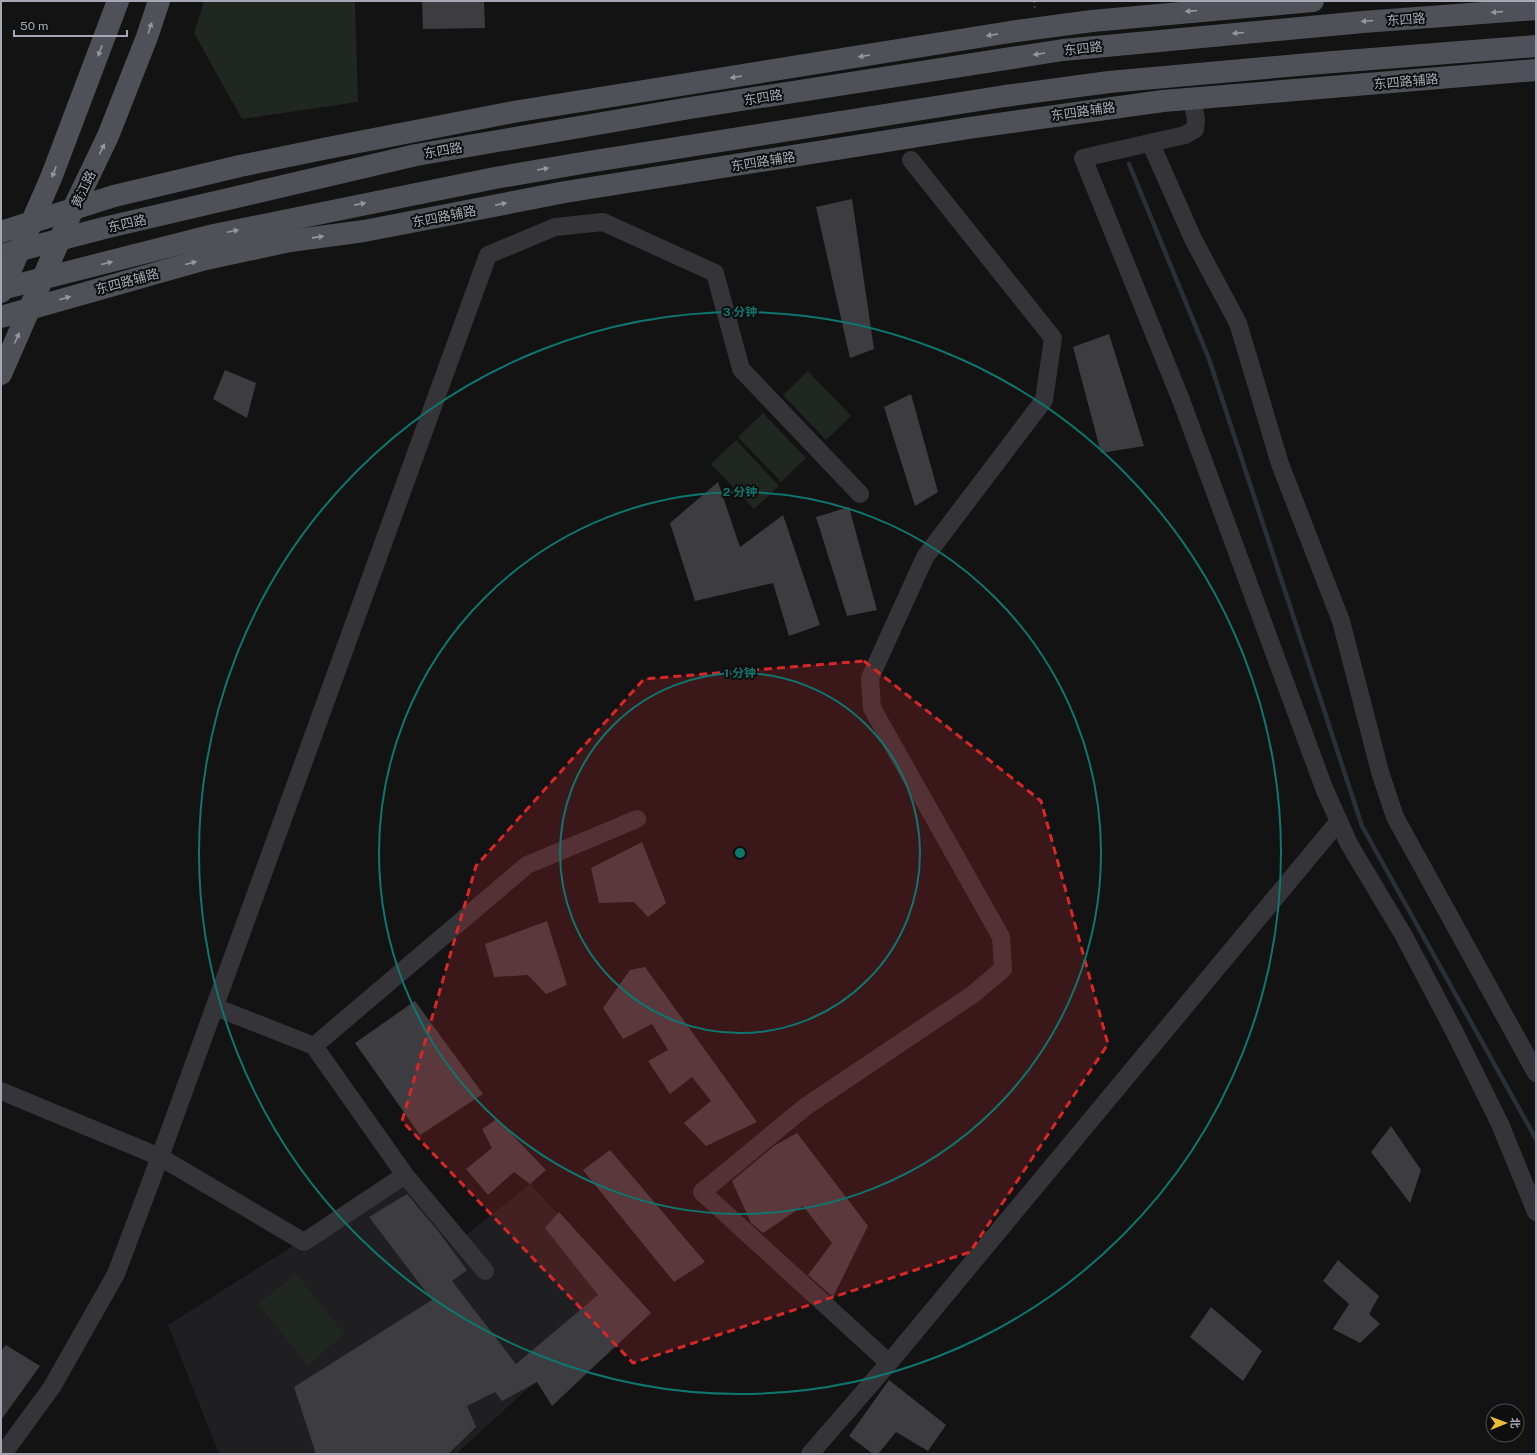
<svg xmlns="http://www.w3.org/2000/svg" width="1537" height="1455" viewBox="0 0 1537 1455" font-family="'Public Sans','Noto Sans SC',sans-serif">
<rect width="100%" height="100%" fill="#131314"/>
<path fill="#1f1f21" d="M405,1175L466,1235L530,1184L651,1313L532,1385L456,1454H219L168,1325Z"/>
<g fill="#1f2720">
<path d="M204,1H355L358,102L242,119L194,33Z"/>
<path d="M808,371L851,416L826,440L783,395Z"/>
<path d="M763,413L806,458L781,482L738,437Z"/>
<path d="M736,440L779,486L754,509L711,464Z"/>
<path d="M296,1274L344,1334L308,1365L258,1304Z"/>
</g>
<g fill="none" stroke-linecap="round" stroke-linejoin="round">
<path stroke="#2a3037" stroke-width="4.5" d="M1129,164L1209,359L1362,826L1536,1139"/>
</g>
<g fill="#3d3d41">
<path d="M422,1H484L485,28L423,29Z"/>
<path d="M852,199L874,349L850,358L816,207Z"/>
<path d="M1109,334L1144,446L1101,453L1073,347Z"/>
<path d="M225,370L256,383L247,418L213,399Z"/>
<path d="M911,394L938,492L915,506L884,407Z"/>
<path d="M718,482L740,547L783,515L820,625L789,636L773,583L695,601L670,523Z"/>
<path d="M849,507L877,610L847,616L816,517Z"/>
<path d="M642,842L666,903L648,917L634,902L599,903L591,868Z"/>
<path d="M547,921L567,985L546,994L528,975L494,977L485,944Z"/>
<path d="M645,967L757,1122L706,1146L684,1123L711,1101L692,1077L670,1094L648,1061L668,1050L652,1024L623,1039L603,1008L630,970Z"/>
<path d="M415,1001L483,1094L420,1135L355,1043Z"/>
<path d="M497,1119L546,1170L530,1184L514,1172L488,1195L466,1169L492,1148L482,1129Z"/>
<path d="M1391,1126L1421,1170L1410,1203L1371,1152Z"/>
<path d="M797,1133L868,1226L833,1297L808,1275L832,1243L803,1206L763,1233L751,1223L732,1181L774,1146Z"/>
<path d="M610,1150L705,1262L674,1282L583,1170Z"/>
<path d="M407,1194L438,1231L467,1270L452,1281L516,1364L598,1295L545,1228L559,1212L651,1313L552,1406L537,1382L502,1401L495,1392L467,1406L476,1427L448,1454H316L294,1387L432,1300L369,1217Z"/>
<path d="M1338,1260L1379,1296L1369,1314L1380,1324L1360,1343L1333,1329L1349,1304L1323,1281Z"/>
<path d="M1211,1307L1262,1351L1243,1381L1190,1337Z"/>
<path d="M6,1345L40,1366L1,1420V1351Z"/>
<path d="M889,1380L946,1425L928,1451L896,1432L878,1454H873L849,1436Z"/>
</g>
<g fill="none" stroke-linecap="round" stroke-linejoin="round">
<path stroke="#3a3b40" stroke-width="2.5" stroke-dasharray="2 3" stroke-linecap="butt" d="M1034,1L1035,10"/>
<g stroke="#343439" stroke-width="18">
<path d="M1192,99L1196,119L1195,129L1185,135L1083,158L1181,400L1324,788L1349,844L1404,936L1454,1031L1500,1124L1536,1212"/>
<path d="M1151,144L1193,239L1238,323L1280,464L1341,621L1380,772L1395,817L1536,1073"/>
<path d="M215,1007L314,1046L405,1175L485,1271"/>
<path d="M314,1046L527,865L637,819"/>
<path d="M1,1091L160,1157L304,1242L405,1175"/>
<path d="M889,1363L702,1192L805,1107L972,995L1003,969L1001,937L872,708L870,678L925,557L1044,400L1053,338L911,160"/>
<path d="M3,1454L52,1387L116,1274L160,1157L488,255L555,227L603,222L715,273L741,369L860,494"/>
<path d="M810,1454L889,1363L1339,821"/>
</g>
<g stroke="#505158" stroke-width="22">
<path d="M1,232L114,196L240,166L328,148L513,112L1010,32L1092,21L1313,1"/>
<path d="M1,255L104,228L416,155L690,108L1063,50L1363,22L1536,9"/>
<path d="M1,289L214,235L495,178L588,162L1005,96L1109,82L1321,63L1536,46"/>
<path d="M1,292L51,178L118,1"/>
<path d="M1,317L206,259L290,241L364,231L565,192L969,128L1163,101L1536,70"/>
<path d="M1,374L73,209L108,136L147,37L159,1"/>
</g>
</g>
<defs><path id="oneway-solid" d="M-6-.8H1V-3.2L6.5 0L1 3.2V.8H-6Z"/></defs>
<g fill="#9497a2">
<use href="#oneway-solid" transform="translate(1191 11) rotate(175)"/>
<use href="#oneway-solid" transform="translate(1497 12) rotate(176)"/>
<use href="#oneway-solid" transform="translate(1367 21) rotate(176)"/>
<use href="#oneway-solid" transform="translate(150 28) rotate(-72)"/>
<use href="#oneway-solid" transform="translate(1238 33) rotate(175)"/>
<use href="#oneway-solid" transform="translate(992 35) rotate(171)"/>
<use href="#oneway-solid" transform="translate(100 51) rotate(110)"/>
<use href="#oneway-solid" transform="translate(1039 54) rotate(171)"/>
<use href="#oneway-solid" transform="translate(864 56) rotate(171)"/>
<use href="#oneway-solid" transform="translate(736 77) rotate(171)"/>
<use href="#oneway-solid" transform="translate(102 149) rotate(-64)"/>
<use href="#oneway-solid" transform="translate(543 169) rotate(-10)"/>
<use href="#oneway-solid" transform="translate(54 172) rotate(111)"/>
<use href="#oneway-solid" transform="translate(360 204) rotate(-11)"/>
<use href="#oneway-solid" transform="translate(501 204) rotate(-11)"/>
<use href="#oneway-solid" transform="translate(233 231) rotate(-12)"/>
<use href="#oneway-solid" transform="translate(318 237) rotate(-8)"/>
<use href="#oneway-solid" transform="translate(107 263) rotate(-14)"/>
<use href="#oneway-solid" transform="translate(191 263) rotate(-15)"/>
<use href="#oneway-solid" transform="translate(65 298) rotate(-16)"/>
<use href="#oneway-solid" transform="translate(17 338) rotate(-66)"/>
</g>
<path fill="#d62828" fill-opacity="0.2" stroke="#d62828" stroke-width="3" stroke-dasharray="8 5" stroke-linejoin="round" d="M864,661L1041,801L1108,1044L970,1252L633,1363L402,1121L476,866L644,679Z"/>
<g fill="none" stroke="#0f766e" stroke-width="2">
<circle cx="740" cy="853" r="180"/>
<circle cx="740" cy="853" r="361"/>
<circle cx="740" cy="853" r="541"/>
</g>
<g text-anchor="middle" stroke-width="4" stroke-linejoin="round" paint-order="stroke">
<g font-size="13" fill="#a5a8b4" stroke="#0e0e0f">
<text transform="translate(1406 19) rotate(-4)" y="5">东四路</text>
<text transform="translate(1083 48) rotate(-6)" y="5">东四路</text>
<text transform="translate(1406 81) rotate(-5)" y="5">东四路辅路</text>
<text transform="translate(763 97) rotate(-9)" y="5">东四路</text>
<text transform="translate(1083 111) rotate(-8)" y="5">东四路辅路</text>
<text transform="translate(443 150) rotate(-10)" y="5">东四路</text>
<text transform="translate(763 161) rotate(-9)" y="5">东四路辅路</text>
<text transform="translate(83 189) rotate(-65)" y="5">黄江路</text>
<text transform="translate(444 216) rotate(-11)" y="5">东四路辅路</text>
<text transform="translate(127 223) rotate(-13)" y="5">东四路</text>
<text transform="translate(127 281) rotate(-15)" y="5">东四路辅路</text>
</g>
</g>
<circle cx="740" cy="853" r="6" fill="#0f766e" stroke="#0e0e0f" stroke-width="2"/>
<g font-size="12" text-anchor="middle" font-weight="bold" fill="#0f766e" stroke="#0e0e0f" stroke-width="4" stroke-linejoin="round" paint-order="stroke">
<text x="740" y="316">3 分钟</text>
<text x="740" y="496">2 分钟</text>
<text x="740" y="677">1 分钟</text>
</g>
<rect width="1537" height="1455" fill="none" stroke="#a5a8b4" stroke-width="4"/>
<g transform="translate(1505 1423) rotate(89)"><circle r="19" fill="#0e0e0f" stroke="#4a4c51"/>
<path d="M0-3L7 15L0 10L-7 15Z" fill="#e9bd36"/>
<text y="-6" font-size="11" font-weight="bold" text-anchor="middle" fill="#a5a8b4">北</text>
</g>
<path d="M14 30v6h113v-6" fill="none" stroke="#a5a8b4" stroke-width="2"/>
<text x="20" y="30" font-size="12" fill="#a5a8b4" stroke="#0e0e0f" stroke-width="3" paint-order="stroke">50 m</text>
</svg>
